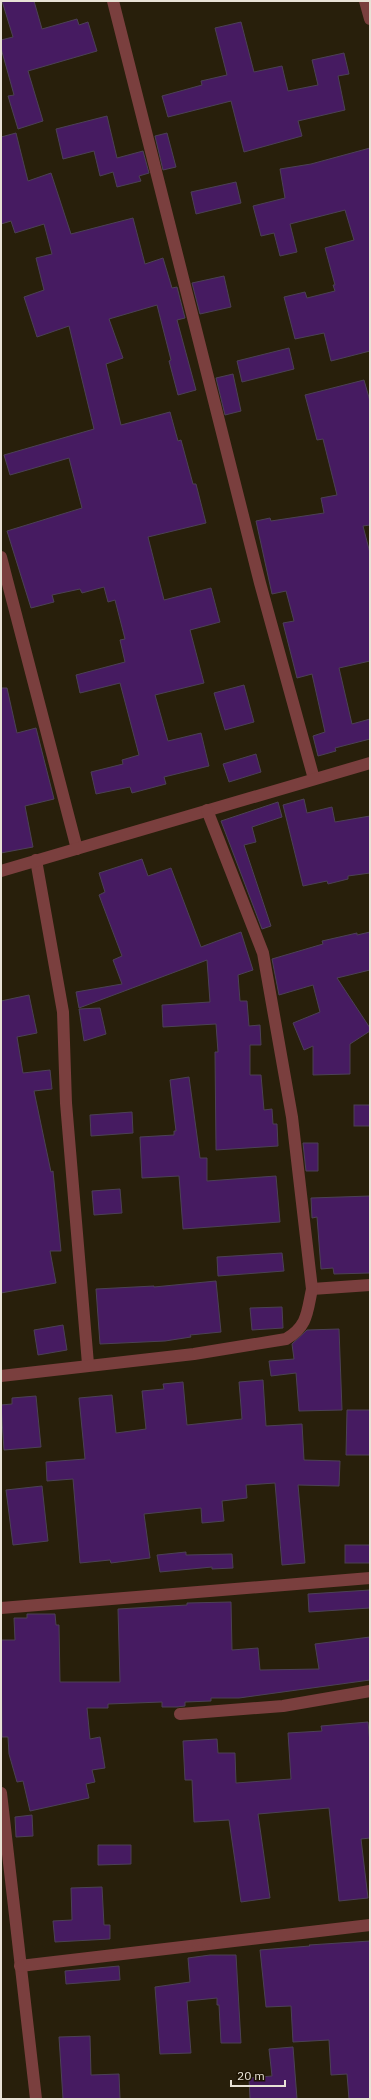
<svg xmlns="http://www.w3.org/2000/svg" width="371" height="2100" viewBox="0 0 371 2100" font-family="'IBM Plex Sans',sans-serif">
<rect width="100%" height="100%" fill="#281f0b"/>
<g fill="#461b61" stroke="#4c4155">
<path d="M2,1H34L42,29L77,19L79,25L88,22L97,51L28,71L43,121L18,129L8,96L14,95L1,48V40L13,37Z"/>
<path d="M241,22L254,72L282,66L288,91L318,85L312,60L344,53L349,74L338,76L345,110L298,121L302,136L244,152L231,101L168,117L162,96L202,85L201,81L227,75L215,28Z"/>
<path d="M107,116L117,158L143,151L149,173L139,176L141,181L117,187L113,172L100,176L94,151L63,159L56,129Z"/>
<path d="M16,133L28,181L51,173L71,234L133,218L145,264L163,258L172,288L177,287L185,318L177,320L196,390L178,395L169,361L171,360L157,305L109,319L123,358L106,364L121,425L170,412L178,441L181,440L193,484H196L206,523L148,537L164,600L211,588L220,622L190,630L204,683L155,695L168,741L201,733L209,766L164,777L166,784L132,793L130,787L96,794L91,772L123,764L122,760L139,755L120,683L80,693L76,675L125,662L120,640L125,639L115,600L108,602L104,587L82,593L80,589L52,595L54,602L31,608L7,531L82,508L69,458L10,475L4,455L94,429L69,326L37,337L24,297L44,290L36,258L52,254L44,224L15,233L11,221L1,224V137Z"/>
<path d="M167,133L176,167L163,170L155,136Z"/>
<path d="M370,148V351L331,361L324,333L295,339L284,297L305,292L307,298L335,291L333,285H335L325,248L354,240L345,210L290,224L297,252L280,256L274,233L261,236L253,206L285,198L280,169L311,164Z"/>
<path d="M236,182L241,203L196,214L191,192Z"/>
<path d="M224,276L231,307L200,314L192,283Z"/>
<path d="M289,348L294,369L242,382L237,361Z"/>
<path d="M233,374L241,411L225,415L216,378Z"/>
<path d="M364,380L370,401V525L363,526L370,553V661L339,668L352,724L370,719V739L335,748L336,751L318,756L313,736L325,732L312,674L297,678L283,623L294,621L286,591L272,594L256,521L270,518L271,521L324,513L321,498L337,495L323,439L317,440L305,395Z"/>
<path d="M244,685L254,722L225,730L214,693Z"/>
<path d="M1,688H7L17,733L36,728L54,799L25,806L33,847L1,853Z"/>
<path d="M256,754L261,772L229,782L223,764Z"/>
<path d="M304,799L307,813L332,807L335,822L370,816V873L348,876V879L328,884L327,881L303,886L283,805Z"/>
<path d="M278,802L282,817L252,827L256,842L244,845L271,926L262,929L221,821Z"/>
<path d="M142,859L148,876L171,868L201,947L241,932L253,970L238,975L240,1001H247L249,1026L260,1025L261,1045H250V1075H261L264,1110L272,1109L273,1124H277L278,1146L216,1150L215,1052H218L216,1024L163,1027L162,1005L210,1002L207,960L79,1008L76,992L122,984L113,960L122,956L99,895L105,892L99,873Z"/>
<path d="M370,932V970L337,978L370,1028V1031L350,1044V1074L313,1075V1046L304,1050L293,1023L320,1012L313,985L279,995L272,959L323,944L322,941L357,933V935Z"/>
<path d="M29,995L37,1033L17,1037L23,1073L50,1070L52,1089L34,1091L51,1172L53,1171L61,1251H50L56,1283L1,1293V1001Z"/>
<path d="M100,1008L106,1034L84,1041L79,1009Z"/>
<path d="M189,1077L200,1158H207V1181L276,1176L280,1222L183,1229L179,1176L142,1178L140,1137L174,1135V1131H176L170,1080Z"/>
<rect x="354" y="1105" width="16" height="21"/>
<path d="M132,1112L133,1133L91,1136L90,1115Z"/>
<path d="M303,1143H318V1171H306Z"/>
<path d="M120,1189L122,1213L94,1215L92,1191Z"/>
<path d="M370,1196V1273L334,1274L333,1268L321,1269L317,1217L312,1218L311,1198Z"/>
<path d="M282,1253L284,1271L218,1276L217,1257Z"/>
<path d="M216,1281L221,1332L190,1335L191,1337L165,1341L100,1344L96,1289L154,1286V1287Z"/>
<path d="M282,1307L283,1328L252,1330L250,1308Z"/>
<path d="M63,1325L67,1350L38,1355L34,1330Z"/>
<path d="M339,1329L342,1410L299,1411L296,1373L271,1376L269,1361L294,1359L292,1344L307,1330Z"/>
<path d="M263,1380L266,1426L302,1424L304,1460L340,1461L339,1486L298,1485L305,1563L282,1565L275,1483L246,1485L247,1498L222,1501L224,1521L202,1523L201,1508L144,1514L150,1558L111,1563L110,1560L80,1563L73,1479L47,1481L46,1462L85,1459L79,1398L112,1395L116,1433L146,1429L142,1391L164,1389L163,1384L183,1382L187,1425L242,1419L239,1382Z"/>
<path d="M36,1396L41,1447L4,1450L1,1405L12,1404V1398Z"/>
<path d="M347,1410H370V1455H346Z"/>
<path d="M42,1486L48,1541L13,1545L6,1490Z"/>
<rect x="345" y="1545" width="25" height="18"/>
<path d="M186,1552V1555L232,1554L233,1568L212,1569V1567L160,1572L157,1555Z"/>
<path d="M370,1590V1608L309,1612L308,1594Z"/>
<path d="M231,1602L232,1650L258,1648L260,1670L319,1669L315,1644L370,1637V1680L239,1698H211V1701L185,1702V1706L177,1707H162V1702L108,1704V1708H87L90,1739L100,1737L105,1768L92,1770L95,1782L86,1784L89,1798L30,1811L23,1781L17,1782L9,1754L8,1737H2L1,1640H15L14,1618H27V1614H55L56,1625H59L60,1682H120L118,1609L187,1605V1603Z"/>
<path d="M368,1722L370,1743V1838L361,1839L368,1898L339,1901L329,1808L258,1814L270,1898L241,1902L229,1820L194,1822L192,1780H185L183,1741L217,1739L218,1753H235L236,1783L291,1779L288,1733L322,1731L321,1726Z"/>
<path d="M32,1815L33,1836L16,1837L15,1817Z"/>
<path d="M98,1845H131V1864L98,1865Z"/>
<path d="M102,1887L104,1925H110V1939L55,1942L53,1921L72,1920L71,1888Z"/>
<path d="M370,1941V2099H349L347,2074L331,2075L329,2040L293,2042L291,2006L266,2007L260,1950L310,1946L309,1945Z"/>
<path d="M210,1955H236L241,2043H221L219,2005H217V1998L187,2001L191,2053L160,2054L155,1987L190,1982L188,1958Z"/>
<path d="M119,1966L120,1980L66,1984L65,1971Z"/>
<path d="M90,2036L91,2075L119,2074L120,2099H63L59,2037Z"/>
<path d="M293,2047L297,2099H250L249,2078L272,2076L269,2049Z"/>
</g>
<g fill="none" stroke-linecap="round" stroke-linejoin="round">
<g stroke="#7a3f3e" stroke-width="12">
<path d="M113,1L260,583L314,779"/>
<path d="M365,1L370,19"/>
<path d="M1,557L77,849"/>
<path d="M36,860L63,1012L66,1103L88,1364"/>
<path d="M1,871L370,763"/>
<path d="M312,1289L370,1285"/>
<path d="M1,1376L194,1354L286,1339C308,1326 307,1312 312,1289L292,1117L263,953L207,810"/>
<path d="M1,1608L370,1578"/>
<path d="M180,1714L283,1706L370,1691"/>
<path d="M1,1793L36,2099"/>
<path d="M20,1966L370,1925"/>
</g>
</g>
<rect width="371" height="2100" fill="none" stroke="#e8e2d6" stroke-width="4"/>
<path d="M231 2080v6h54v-6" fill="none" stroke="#e8e2d6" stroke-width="2"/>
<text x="237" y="2080" font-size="12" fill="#e8e2d6" stroke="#1e1503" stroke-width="3" paint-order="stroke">20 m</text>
</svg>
